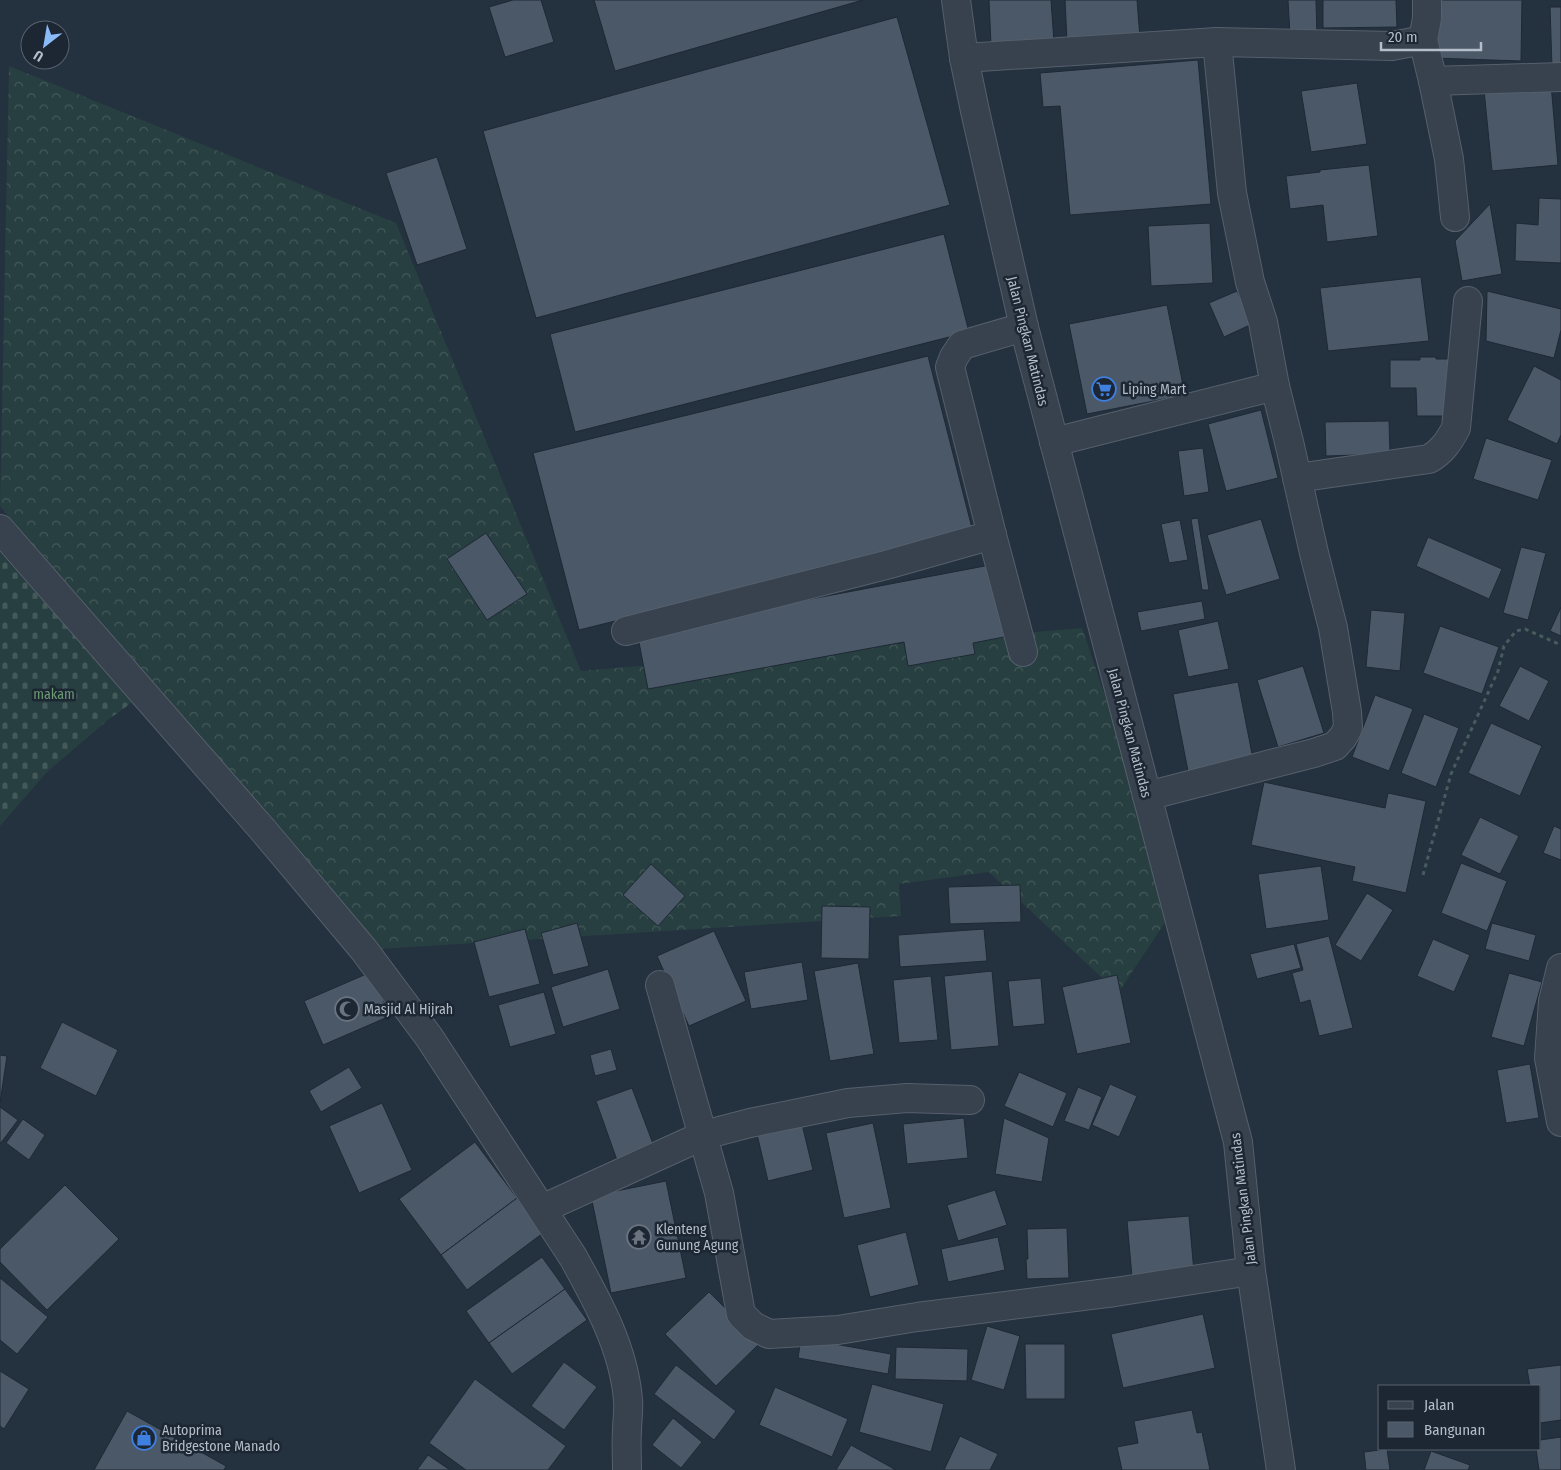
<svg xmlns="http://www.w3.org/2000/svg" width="1561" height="1470" viewBox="0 0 1561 1470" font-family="'Fira Sans Condensed',sans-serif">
<defs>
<pattern id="forest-crowns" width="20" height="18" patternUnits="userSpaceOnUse" patternTransform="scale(1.25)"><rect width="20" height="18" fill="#273f40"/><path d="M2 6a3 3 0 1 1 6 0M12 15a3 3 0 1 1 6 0" fill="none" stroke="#44595a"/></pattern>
<pattern id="cemetery-stones" width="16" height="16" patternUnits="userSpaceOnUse" patternTransform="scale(1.25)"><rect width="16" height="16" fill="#273f40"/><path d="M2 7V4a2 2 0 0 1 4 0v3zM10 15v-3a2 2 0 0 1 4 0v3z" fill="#44595a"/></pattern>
</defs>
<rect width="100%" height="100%" fill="#24313e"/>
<path fill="url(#forest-crowns)" d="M9,66L396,223L581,671L1082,628L1176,906L1118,993L989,872L899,884L901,916L364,950L0,506Z"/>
<path fill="url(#cemetery-stones)" d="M0,553L103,667L137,699L109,719L47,772L0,826Z"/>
<g fill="#4a5867" stroke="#1f2935">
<path d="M513,0H541L554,42L505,57L489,7Z"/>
<path d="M594,0H863L615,71Z"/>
<path d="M989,0H1051L1054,42L991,45Z"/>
<path d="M1065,0H1137L1140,38L1067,42Z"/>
<path d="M1288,0H1316L1317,36H1290Z"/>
<path d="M1323,0H1396L1397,27L1323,28Z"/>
<path d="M1435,0H1522L1521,61L1433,58Z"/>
<path d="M1550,7H1561V68H1552Z"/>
<path d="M897,17L950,205L536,318L483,131Z"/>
<path d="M1198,60L1211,204L1070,215L1060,106L1043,107L1040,73Z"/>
<path d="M1357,83L1367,144L1311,152L1301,91Z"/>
<path d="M1551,84L1558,165L1492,171L1484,90Z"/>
<path d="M437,157L467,249L417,265L386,173Z"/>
<path d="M1369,165L1378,236L1327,242L1323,205L1290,209L1286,176L1320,172V170Z"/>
<path d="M1539,198L1561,199V263L1515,261L1516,223L1538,225Z"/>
<path d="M1490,204L1502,274L1462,281L1455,241Z"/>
<path d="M1210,223L1213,283L1151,286L1148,226Z"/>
<path d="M944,234L969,332L575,432L550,334Z"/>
<path d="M1421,277L1429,341L1328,351L1320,288Z"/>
<path d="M1237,291L1252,324L1224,337L1209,303Z"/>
<path d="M1487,291L1561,309V330L1554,358L1486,341Z"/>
<path d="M1167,305L1185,395L1087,414L1069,324Z"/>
<path d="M928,356L973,532L579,630L533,453Z"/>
<path d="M1420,357H1436V359H1451V416H1417L1416,388H1390V360H1420Z"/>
<path d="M1534,366L1561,380V435L1557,444L1507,420Z"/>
<path d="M1261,410L1278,478L1226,491L1208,424Z"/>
<path d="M1389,421L1390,454L1326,456L1325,422Z"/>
<path d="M1486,438L1552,460L1538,500L1473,479Z"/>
<path d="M1203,448L1209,492L1184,496L1178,451Z"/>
<path d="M1198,518L1209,590H1202L1191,519Z"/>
<path d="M1261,519L1280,579L1226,595L1207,535Z"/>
<path d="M1180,520L1188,560L1169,563L1161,524Z"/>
<path d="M486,533L527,594L487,620L447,559Z"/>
<path d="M1428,537L1502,569L1489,599L1416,566Z"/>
<path d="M1521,547L1546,553L1528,620L1503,613Z"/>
<path d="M990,565L1004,637L973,643L975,654L908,666L904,642L648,689L637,632Z"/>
<path d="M1202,601L1205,619L1141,631L1137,612Z"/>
<path d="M1561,607V636L1550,631Z"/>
<path d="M1371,610L1405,613L1400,671L1366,667Z"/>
<path d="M1218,621L1229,669L1188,677L1178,630Z"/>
<path d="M1440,626L1499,647L1482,694L1423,673Z"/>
<path d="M1303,666L1324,733L1278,747L1257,680Z"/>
<path d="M1520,666L1549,681L1529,721L1499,706Z"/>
<path d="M1238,682L1253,759L1188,771L1173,694Z"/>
<path d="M1375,695L1413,709L1389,771L1352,757Z"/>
<path d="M1424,714L1459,728L1436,787L1401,773Z"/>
<path d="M1491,723L1542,746L1520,796L1468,773Z"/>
<path d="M1264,782L1385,808L1388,793L1426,801L1406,893L1352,881L1355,867L1251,845Z"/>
<path d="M1480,817L1519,836L1500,874L1461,855Z"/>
<path d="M1554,826L1561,829V860L1543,853Z"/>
<path d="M1461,863L1507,881L1487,931L1441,913Z"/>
<path d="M651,864L685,896L658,926L623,895Z"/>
<path d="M1321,866L1329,920L1266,929L1258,874Z"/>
<path d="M1020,885L1021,922L950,924L948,887Z"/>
<path d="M1367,893L1393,910L1361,961L1335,945Z"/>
<path d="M822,906L870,907L869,959L821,958Z"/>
<path d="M577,923L589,966L553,975L541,933Z"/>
<path d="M1492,923L1536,935L1529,961L1485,949Z"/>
<path d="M525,929L540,984L489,997L474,942Z"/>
<path d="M984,929L987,961L900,967L898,935Z"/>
<path d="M714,931L746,1001L689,1026L657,956Z"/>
<path d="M1329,936L1353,1028L1319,1036L1310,1000L1300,1003L1292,973L1303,970L1296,944Z"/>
<path d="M1433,939L1470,955L1454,992L1417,976Z"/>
<path d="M1294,944L1301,968L1257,979L1250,954Z"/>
<path d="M802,962L808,1000L751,1009L744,972Z"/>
<path d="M858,963L874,1054L830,1061L814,971Z"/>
<path d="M608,969L620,1009L563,1027L551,987Z"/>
<path d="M992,971L999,1046L951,1050L944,976Z"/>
<path d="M371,972L390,1016L323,1045L304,1001Z"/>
<path d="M1509,973L1542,982L1524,1046L1491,1037Z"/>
<path d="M1117,975L1131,1043L1077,1054L1062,987Z"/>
<path d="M931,976L938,1040L899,1043L893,980Z"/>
<path d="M1041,978L1045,1024L1013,1027L1008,981Z"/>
<path d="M544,992L556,1034L510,1047L498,1005Z"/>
<path d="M62,1022L118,1050L96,1096L40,1068Z"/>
<path d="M611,1049L617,1070L595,1076L590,1055Z"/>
<path d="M0,1055L7,1056L0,1103Z"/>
<path d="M1530,1064L1539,1118L1506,1123L1497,1070Z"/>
<path d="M349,1067L362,1088L321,1112L309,1091Z"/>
<path d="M1019,1072L1067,1093L1053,1127L1004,1106Z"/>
<path d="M1110,1084L1137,1096L1119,1137L1092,1125Z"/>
<path d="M1078,1087L1102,1097L1089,1130L1064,1121Z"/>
<path d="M632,1088L655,1149L618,1163L596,1101Z"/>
<path d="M382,1103L412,1170L359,1193L329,1126Z"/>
<path d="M0,1107L18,1120L0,1144Z"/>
<path d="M964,1118L968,1158L907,1164L903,1124Z"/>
<path d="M1004,1118L1049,1138L1042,1182L995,1174Z"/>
<path d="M23,1119L45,1135L29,1160L6,1143Z"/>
<path d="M801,1120L813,1170L768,1181L756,1130Z"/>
<path d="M873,1123L891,1208L844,1218L826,1133Z"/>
<path d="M475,1142L517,1198L441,1255L399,1199Z"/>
<path d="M666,1181L686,1278L611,1293L591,1196Z"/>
<path d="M65,1185L119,1239L47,1310L0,1262V1249Z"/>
<path d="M995,1190L1007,1225L958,1241L947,1205Z"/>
<path d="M517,1198L543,1233L467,1290L441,1255Z"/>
<path d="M1189,1216L1194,1272L1132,1277L1127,1221Z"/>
<path d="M1067,1228L1069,1278L1027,1279L1026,1259H1028L1027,1229Z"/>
<path d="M906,1232L919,1285L870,1297L857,1245Z"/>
<path d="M998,1237L1005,1270L948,1282L941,1249Z"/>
<path d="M542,1257L565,1289L489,1343L466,1311Z"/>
<path d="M0,1278L48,1317L17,1354L0,1340Z"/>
<path d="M565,1289L587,1320L512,1374L489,1343Z"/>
<path d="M709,1292L760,1343L716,1386L665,1334Z"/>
<path d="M1203,1314L1215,1368L1123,1388L1111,1334Z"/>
<path d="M987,1326L1020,1336L1004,1390L971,1380Z"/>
<path d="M801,1338L891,1354L888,1374L798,1358Z"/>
<path d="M1025,1344H1065V1399H1026Z"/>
<path d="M896,1347L968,1349L967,1381L895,1379Z"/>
<path d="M564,1362L597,1387L564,1430L531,1406Z"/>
<path d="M676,1365L736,1411L714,1440L654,1394Z"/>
<path d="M1561,1365V1420L1540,1423V1386H1530L1527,1369Z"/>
<path d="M0,1371L29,1389L4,1429L0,1426Z"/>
<path d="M475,1379L566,1446L548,1470H466L429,1443Z"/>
<path d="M872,1384L944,1404L931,1452L859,1432Z"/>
<path d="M775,1387L848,1419L832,1457L759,1425Z"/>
<path d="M1192,1410L1197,1433L1202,1432L1210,1470H1122L1117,1447L1138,1443L1134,1421Z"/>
<path d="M127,1411L226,1466L224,1470H94Z"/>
<path d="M673,1418L702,1442L681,1468L652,1445Z"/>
<path d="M960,1436L998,1454L990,1470H944Z"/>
<path d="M1561,1437V1470H1539L1536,1449H1540V1440Z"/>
<path d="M851,1445L896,1470H836Z"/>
<path d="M1387,1449L1390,1470H1366L1364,1452Z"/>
<path d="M1431,1451L1470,1465L1468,1470H1424Z"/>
<path d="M428,1455L450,1470H417Z"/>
</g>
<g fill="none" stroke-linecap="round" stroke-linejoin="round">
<g stroke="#56606c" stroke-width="30">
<g id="minor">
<path d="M956,0L964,58L975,111L1024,327L1238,1142L1251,1271L1281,1470"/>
<path d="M1423,40L1433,81L1449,159L1455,217"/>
<path d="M964,58L1217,42L1392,46L1423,40L1427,18V0"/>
<path d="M1433,81L1561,77"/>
<path d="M1054,442L1275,386"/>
<path d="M1297,478L1429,459C1442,452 1449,441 1456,428L1468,301"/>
<path d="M0,529L263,830L364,950L429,1037L573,1257C598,1302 624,1349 628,1400C629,1410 627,1421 627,1431C626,1444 627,1457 627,1470"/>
<path d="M992,535L1023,652"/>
<path d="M626,631L886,565L992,535L950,367L954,357L962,345L1024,327"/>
<path d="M1147,796L1314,753L1335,746L1343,737L1348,728L1347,712L1333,628L1314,553L1290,446L1275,386L1263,322L1250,282L1232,193L1217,42"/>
<path d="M1561,968L1553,1001L1549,1058L1561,1122"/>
<path d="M660,985L719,1193L741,1314L753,1326L769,1334L838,1330L917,1317L1115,1292L1251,1271"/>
<path d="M542,1209L704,1135L750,1123L848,1103L907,1098L970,1100"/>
</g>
</g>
<path stroke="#465c5e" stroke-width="3" stroke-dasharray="4 4" stroke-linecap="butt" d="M1423,875L1451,774L1498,671L1504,646L1516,631L1525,629L1561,645"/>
<use href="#minor" stroke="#38424e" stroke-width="28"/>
</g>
<defs>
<g id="supermarket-ring" transform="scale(1.25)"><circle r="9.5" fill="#1d2733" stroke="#3f7fe0" stroke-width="1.5"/><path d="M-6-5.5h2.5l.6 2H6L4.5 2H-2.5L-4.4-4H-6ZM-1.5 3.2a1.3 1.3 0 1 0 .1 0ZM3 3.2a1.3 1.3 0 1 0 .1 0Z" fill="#3f7fe0"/></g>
<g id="mosque-ring" transform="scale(1.25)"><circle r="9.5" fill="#1d2733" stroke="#6b7280" stroke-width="1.5"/><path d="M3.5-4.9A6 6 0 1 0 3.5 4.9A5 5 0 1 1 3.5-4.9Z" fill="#6b7280"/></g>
<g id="temple-ring" transform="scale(1.25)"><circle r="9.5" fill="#1d2733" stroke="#6b7280" stroke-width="1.5"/><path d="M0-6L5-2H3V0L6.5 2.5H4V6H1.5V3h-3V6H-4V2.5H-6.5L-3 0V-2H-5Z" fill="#6b7280"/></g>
<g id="shop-ring" transform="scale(1.25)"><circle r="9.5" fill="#1d2733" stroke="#3f7fe0" stroke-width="1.5"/><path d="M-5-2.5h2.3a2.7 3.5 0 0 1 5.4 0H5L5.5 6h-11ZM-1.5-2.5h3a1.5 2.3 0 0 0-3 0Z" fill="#3f7fe0"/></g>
</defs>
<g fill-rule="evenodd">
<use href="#supermarket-ring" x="1104" y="389"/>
<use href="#mosque-ring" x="347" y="1009"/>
<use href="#temple-ring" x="639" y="1237"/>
<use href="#shop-ring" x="144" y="1438"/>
</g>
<g text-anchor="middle" stroke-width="5" stroke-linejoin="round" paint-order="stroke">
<g font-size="14" fill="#b4bdc9" stroke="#1d2733">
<text transform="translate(1028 341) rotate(76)" y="5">Jalan Pingkan Matindas</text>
<text transform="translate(1130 733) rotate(75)" y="5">Jalan Pingkan Matindas</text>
<text transform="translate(1243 1199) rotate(-97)" y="5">Jalan Pingkan Matindas</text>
</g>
<g font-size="14" fill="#b4bdc9" stroke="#1d2733" text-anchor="start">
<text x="1122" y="394">Liping Mart</text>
<text x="364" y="1014">Masjid Al Hijrah</text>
<text x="656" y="1234">Klenteng<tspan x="656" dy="16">Gunung Agung</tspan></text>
<text x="162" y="1435">Autoprima<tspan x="162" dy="16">Bridgestone Manado</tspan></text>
</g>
<g font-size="14" fill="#6b9a73" stroke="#1d2733">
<text x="54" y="699">makam</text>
</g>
</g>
<rect x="1378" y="1385" width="162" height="65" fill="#1d2733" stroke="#59636f"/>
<rect x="1388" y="1401" width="25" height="8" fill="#38424e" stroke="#59636f"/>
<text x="1424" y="1410" font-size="15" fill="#b4bdc9">Jalan</text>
<rect x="1388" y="1422" width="25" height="15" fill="#4a5867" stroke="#59636f"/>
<text x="1424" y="1435" font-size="15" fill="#b4bdc9">Bangunan</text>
<g transform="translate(45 45) rotate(211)"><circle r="24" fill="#1d2733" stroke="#59636f"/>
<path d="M0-4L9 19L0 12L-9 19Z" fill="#8abaf8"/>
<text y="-8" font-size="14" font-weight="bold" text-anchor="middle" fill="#b4bdc9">U</text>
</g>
<path d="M1381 42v8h100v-8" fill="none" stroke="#b4bdc9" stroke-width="2.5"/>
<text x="1388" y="42" font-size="15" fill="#b4bdc9" stroke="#1d2733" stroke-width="4" paint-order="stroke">20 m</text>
</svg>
